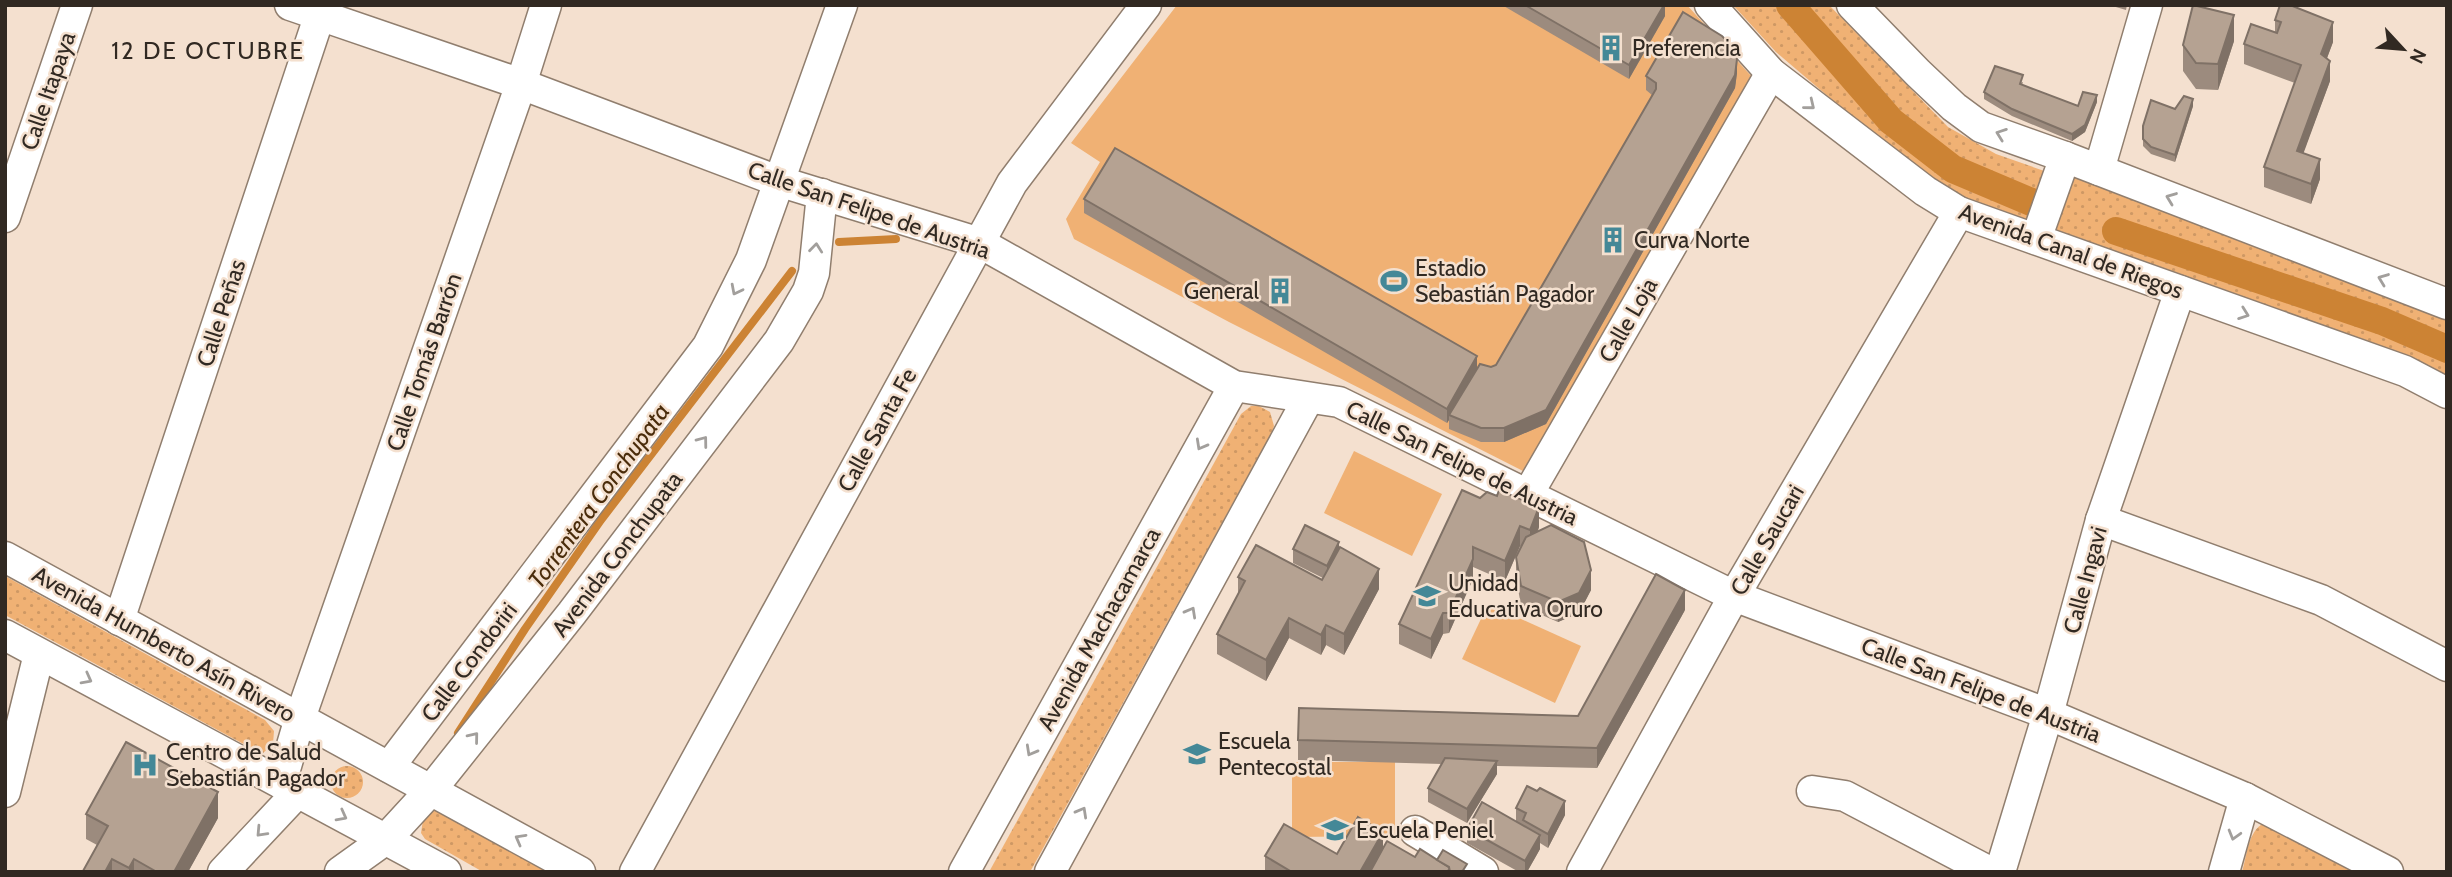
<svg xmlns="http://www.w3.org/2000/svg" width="2452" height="877" viewBox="0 0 2452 877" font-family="Cabin,sans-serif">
<defs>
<pattern id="grass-dots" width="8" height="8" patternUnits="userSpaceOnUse" patternTransform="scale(1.75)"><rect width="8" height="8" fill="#f0b174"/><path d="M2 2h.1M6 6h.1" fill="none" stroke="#ce9864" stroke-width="1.8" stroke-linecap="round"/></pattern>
</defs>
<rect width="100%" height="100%" fill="#f4e0cf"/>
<g fill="url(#grass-dots)">
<path d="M1733,5H1829L1948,127L1996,154L2050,173L2031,226L1965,201L1911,167L1776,52Z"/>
<path d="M2069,173L2447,317V376L2411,360L2051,228Z"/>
<path d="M1251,406H1259L1270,412L1274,426L1272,432L1030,872H989L1241,414Z"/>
<path d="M5,576L265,720L274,731L273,744L262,754L5,615Z"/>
<circle cx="347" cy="782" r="16"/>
<path d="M433,811H439L555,872H483L425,839L421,833L423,820Z"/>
<path d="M2264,823L2364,872H2242C2247,856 2248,831 2264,823Z"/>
</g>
<g fill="#f0b174">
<path d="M1177,5H1687L1752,77L1529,474L1229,322L1074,239L1066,219L1100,162L1071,143Z"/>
<path d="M1354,451L1442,494L1412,556L1324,513Z"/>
<path d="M1488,604L1581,646L1555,703L1462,659Z"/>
<path d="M1292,762H1395V836L1292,837Z"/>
</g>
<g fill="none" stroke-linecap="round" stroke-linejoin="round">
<g stroke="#cc8334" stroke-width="8">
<path d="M839,242L896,239"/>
<path d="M458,733L525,629L601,520L792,271"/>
</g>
<g stroke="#cc8334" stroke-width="28">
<path d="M1790,5L1891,121L1953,169L2036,204"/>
<path d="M2116,231L2382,321L2447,349"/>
</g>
<g stroke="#907e6e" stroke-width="33">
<g id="minor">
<path d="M290,5L521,84L778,181L980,243L1234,386L1339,402L1734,596L2048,714L2245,798L2388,872"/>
<path d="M1710,5L1771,73L1925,191L1959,212L2405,371L2447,393"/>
<path d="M1852,5L1918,73L1954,107L1981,127L2065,157L2447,304"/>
<path d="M2099,170L2147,5"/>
<path d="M5,217L77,5"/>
<path d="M2036,239L2065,157"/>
<path d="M1528,494L1771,73"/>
<path d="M2101,520L2321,600L2447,666"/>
<path d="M5,557L580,872"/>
<path d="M119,620L323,5"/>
<path d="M5,635L446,872"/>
<path d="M389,767L708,346L751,260L842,5"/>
<path d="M281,783L300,718L521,84L546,5"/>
<path d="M1812,791L1845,796L1990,872"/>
<path d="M5,792L39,654"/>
<path d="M1415,831L1483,872"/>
<path d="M223,872L298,792"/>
<path d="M340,872L386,839L431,790L572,613L779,341L808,291L814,273L822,194"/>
<path d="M635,872L1012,183L1146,5"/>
<path d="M964,872L1234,386"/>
<path d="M1050,872L1308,399"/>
<path d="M1582,872L1734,596L1959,212"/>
<path d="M2000,872L2048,714L2101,520L2180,291"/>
<path d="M2224,872L2245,798"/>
</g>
</g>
<use href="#minor" stroke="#fff" stroke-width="30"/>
</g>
<g fill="#9c8b7e">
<path d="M1502,5H1665V16L1629,79Z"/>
<path d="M2109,5H2127L2126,10Z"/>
<path d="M2275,20L2333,42L2327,58L2330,81L2303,153L2320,179L2311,204L2264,187V167L2295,83L2244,64V44L2275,32Z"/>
<path d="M2234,41L2218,90L2196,89L2183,71V45Z"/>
<path d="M1737,73L1735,88L1546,424L1504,442H1481L1449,429V420L1447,423L1084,213V199L1477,369L1491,367L1496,365L1652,95L1646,90V76Z"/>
<path d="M2023,82L2022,85L2078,106L2097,102L2085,132L2072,141L2012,116L1984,99V92Z"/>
<path d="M2193,106L2175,162L2151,154L2143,146V126L2175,109Z"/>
<path d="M1462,490L1539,527L1538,531L1591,590L1579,613L1558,622L1521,606L1516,577V557L1521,546H1520L1505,581L1473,567V579L1449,633L1443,634L1431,659L1399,644V624Z"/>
<path d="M1293,549H1339L1379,589L1344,655L1326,645L1321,655L1289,638L1266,681L1217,654V634L1238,594V577L1322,580L1323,578L1293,563Z"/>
<path d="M1685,610L1597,768L1497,766V774L1467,823L1428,802V788L1442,764L1298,760V740L1578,716Z"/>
<path d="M1516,808L1565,815L1548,848L1540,843V849L1527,872H1519L1467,843V829L1516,821Z"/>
<path d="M86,814L218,818L188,872H83L97,845L86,839Z"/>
<path d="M1383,847L1415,857L1437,860L1467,871L1466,872H1265V856L1337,854Z"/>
</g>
<g fill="#7f7166">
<path d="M1664,5H1665V16L1629,79V65Z"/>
<path d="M2234,15V41L2218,90V64Z"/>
<path d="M2333,22V42L2321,74V54Z"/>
<path d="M1737,59V73L1735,88L1546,424L1504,442V428Z"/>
<path d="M2330,61V81L2297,171V151Z"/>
<path d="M2097,95V102L2085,132L2072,141V134Z"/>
<path d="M2193,99V106L2175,162V155Z"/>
<path d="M2320,159V179L2311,204V184Z"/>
<path d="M1477,356V370L1449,415V420L1447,423V409Z"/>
<path d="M1539,507V527L1530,550V530Z"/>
<path d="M1520,526V546L1505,581V561Z"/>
<path d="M1339,542V556L1327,580V566Z"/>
<path d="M1473,547V579L1449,633V613Z"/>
<path d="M1379,569V589L1344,655V634Z"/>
<path d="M1591,570V590L1579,613L1558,622V602Z"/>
<path d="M1685,590V610L1597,768V748Z"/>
<path d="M1443,613V634L1431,659V639Z"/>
<path d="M1289,618V638L1266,681V660Z"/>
<path d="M1326,625V645L1321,655V635Z"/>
<path d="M1497,761V774L1467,823V809Z"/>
<path d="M218,792V818L188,872H174Z"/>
<path d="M1565,801V815L1548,848V834Z"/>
<path d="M1383,832V852L1372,872H1360Z"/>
<path d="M1540,835V849L1527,872H1525V861Z"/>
<path d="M112,859V872H105Z"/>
<path d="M134,859V872H129V868Z"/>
</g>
<g fill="#b5a292" stroke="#7f7166" stroke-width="2">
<path d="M1525,5H1664L1629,65Z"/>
<path d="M2193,5L2234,15L2218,64L2196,63L2183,45Z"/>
<path d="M2280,5H2290L2333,22L2321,54L2330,61L2297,151L2320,159L2311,184L2264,167L2301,65L2244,44L2251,24L2277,33L2281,22L2275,20Z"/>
<path d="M1683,12L1722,36L1734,48L1737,59L1735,75L1546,410L1504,428H1481L1449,415L1480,364L1491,367L1496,365L1656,89V83L1646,76Z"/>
<path d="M1995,66L2023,75L2020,84L2078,106L2083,92L2097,95L2085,125L2072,134L2012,109L1984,92Z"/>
<path d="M2184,96L2193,99L2175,155L2151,147L2143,139V126L2151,100L2175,109Z"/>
<path d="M1115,148L1477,356L1447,409L1084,199Z"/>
<path d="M1462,490L1480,498L1487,492L1497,496L1499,490L1539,507L1530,530L1520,526L1505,561L1473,547V559L1449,613H1443L1431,639L1399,624Z"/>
<path d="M1305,525L1339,542L1327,566L1293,549Z"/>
<path d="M1551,525L1584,542L1591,570L1579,593L1558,602L1521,586L1516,557L1526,537Z"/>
<path d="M1256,545L1322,580L1340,547L1379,569L1344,634L1326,625L1321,635L1289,618L1266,660L1217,634L1245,581L1238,577Z"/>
<path d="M1656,574L1685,590L1597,748L1298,740L1299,708L1578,716Z"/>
<path d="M126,742L218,792L174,872H157L134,859L129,868L112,859L105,872L83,871L108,826L86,814Z"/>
<path d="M1445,758L1497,761L1467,809L1428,788Z"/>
<path d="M1527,786L1537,791L1540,788L1565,801L1548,834L1523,820L1526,813L1516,808Z"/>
<path d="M1482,802L1540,835L1525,861L1467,829Z"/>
<path d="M1358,817L1383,832L1360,872H1292L1265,856L1284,824L1337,854Z"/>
<path d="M1387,841L1415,857L1420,849L1450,868L1447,872H1370Z"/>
<path d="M1443,850L1467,864L1462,872H1450L1449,867L1437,860Z"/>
</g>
<defs><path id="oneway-chevron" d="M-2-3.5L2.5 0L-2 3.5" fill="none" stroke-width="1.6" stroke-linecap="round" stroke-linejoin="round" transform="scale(1.75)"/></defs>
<g stroke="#a29f9c">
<use href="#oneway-chevron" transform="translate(1810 105) rotate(39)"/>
<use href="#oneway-chevron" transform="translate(2001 134) rotate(-160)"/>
<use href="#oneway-chevron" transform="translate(2171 198) rotate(-159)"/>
<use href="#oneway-chevron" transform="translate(816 248) rotate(-84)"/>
<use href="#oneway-chevron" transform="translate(2383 279) rotate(-159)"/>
<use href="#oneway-chevron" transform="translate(736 290) rotate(117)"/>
<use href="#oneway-chevron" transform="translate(2244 314) rotate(20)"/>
<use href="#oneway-chevron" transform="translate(703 441) rotate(-53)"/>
<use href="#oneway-chevron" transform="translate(1201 445) rotate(119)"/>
<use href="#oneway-chevron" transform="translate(1191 612) rotate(-61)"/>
<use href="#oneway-chevron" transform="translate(87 679) rotate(28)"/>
<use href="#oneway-chevron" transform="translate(474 737) rotate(-51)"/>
<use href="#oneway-chevron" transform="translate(1031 751) rotate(119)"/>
<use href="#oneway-chevron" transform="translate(1082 812) rotate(-61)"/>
<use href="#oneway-chevron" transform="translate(342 816) rotate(28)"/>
<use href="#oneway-chevron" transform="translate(261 832) rotate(133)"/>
<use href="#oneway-chevron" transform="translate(2234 835) rotate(106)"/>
<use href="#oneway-chevron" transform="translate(520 839) rotate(-151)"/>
</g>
<defs>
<g id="building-bare" transform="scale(2.1)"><path d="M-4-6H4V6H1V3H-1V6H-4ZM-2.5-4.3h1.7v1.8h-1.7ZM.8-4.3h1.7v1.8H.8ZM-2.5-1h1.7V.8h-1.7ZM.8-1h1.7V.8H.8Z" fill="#448897" stroke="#f4e0cf" stroke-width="2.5" paint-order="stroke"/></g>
<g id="stadium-bare" transform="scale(2.1)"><path d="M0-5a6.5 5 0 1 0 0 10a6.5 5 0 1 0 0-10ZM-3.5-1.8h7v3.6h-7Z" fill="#448897" stroke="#f4e0cf" stroke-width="2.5" paint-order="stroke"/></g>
<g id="school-bare" transform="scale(2.1)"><path d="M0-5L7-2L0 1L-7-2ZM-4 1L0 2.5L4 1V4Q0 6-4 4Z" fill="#448897" stroke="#f4e0cf" stroke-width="2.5" paint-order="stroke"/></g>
<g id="hospital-bare" transform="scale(2.1)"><path d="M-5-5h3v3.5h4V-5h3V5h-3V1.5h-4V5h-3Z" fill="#448897" stroke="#f4e0cf" stroke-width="2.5" paint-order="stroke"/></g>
</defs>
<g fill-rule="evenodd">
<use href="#building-bare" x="1611" y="48"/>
<use href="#building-bare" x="1613" y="240"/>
<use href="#stadium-bare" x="1394" y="281"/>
<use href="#building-bare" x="1280" y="291"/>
<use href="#school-bare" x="1427" y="596"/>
<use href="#school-bare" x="1197" y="754"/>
<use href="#hospital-bare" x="145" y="765"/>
<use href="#school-bare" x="1335" y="830"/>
</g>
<g text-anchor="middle" stroke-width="5" stroke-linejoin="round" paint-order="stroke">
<g font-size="23" fill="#312922" stroke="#f4e0cf" text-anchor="start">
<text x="1632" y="56">Preferencia</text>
<text x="1634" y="248">Curva Norte</text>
<text x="1415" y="276">Estadio<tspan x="1415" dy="26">Sebastián Pagador</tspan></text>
<text x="1259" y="299" text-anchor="end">General</text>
<text x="1448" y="591">Unidad<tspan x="1448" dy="26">Educativa Oruro</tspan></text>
<text x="1218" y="749">Escuela<tspan x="1218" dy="26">Pentecostal</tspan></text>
<text x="166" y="760">Centro de Salud<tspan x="166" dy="26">Sebastián Pagador</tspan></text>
<text x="1356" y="838">Escuela Peniel</text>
</g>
<g font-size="23" fill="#312922" stroke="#f4e0cf">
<text transform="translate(48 91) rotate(-71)" y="8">Calle Itapaya</text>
<text transform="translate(869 210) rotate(19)" y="8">Calle San Felipe de Austria</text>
<text transform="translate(2071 251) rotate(20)" y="8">Avenida Canal de Riegos</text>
<text transform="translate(221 313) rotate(-72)" y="8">Calle Peñas</text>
<text transform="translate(1628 320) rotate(-60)" y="8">Calle Loja</text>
<text transform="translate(424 362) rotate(-71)" y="8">Calle Tomás Barrón</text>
<text transform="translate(877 430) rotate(-61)" y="8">Calle Santa Fe</text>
<text transform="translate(1462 463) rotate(26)" y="8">Calle San Felipe de Austria</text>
<text transform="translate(1767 540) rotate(-60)" y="8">Calle Saucari</text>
<text transform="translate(617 554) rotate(-53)" y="8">Avenida Conchupata</text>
<text transform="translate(2085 580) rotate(-75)" y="8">Calle Ingavi</text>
<text transform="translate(1099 629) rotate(-61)" y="8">Avenida Machacamarca</text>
<text transform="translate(164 644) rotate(29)" y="8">Avenida Humberto Asín Rivero</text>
<text transform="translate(469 662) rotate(-53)" y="8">Calle Condoriri</text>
<text transform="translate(1981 690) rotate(21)" y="8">Calle San Felipe de Austria</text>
</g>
<g font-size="24" letter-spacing="2" fill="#312922" stroke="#f4e0cf">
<text x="208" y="59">12 DE OCTUBRE</text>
</g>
<g font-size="24" font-style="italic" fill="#4a2c0b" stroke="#f4e0cf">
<text transform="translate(599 496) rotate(-54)" y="8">Torrentera Conchupata</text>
</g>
</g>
<rect width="2452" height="877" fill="none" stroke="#312922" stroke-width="14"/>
<g transform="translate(2403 49) rotate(116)" stroke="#f4e0cf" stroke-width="5" paint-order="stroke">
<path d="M0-5L12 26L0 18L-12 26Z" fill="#312922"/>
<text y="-10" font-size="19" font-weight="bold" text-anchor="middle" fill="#312922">N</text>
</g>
</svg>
